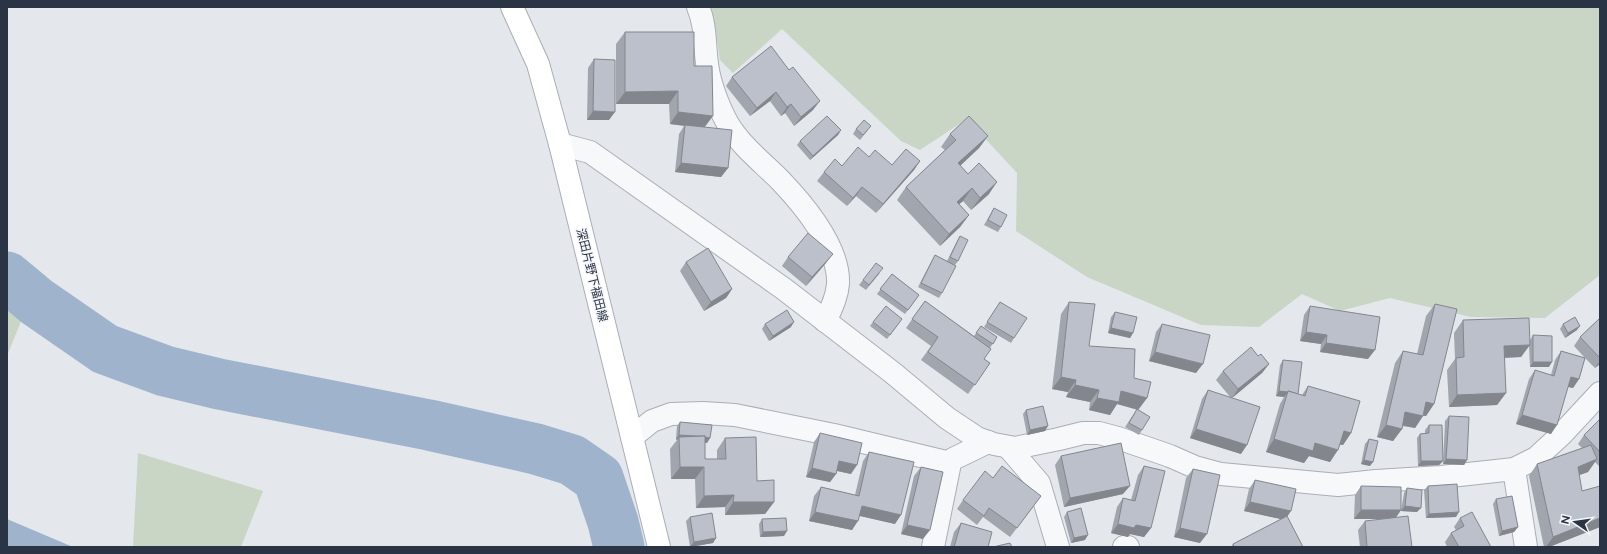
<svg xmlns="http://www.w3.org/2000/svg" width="1607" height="554" viewBox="0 0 1607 554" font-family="Figtree,'Noto Sans JP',sans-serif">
<rect width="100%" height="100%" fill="#e4e7ec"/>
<g fill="#c9d6c5">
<path d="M705,7H1600V275L1545,318L1471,317L1390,298L1340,311L1302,294L1259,327L1201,325L1087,277L1016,231L1017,173L967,119L920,150L901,141L782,29L733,73L720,60L715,25Z"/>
<path d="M7,286L28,304L7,356Z"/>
<path d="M138,453L263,491L241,547H133Z"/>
</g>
<path fill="#9fb4cc" d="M7,519L73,547H7Z"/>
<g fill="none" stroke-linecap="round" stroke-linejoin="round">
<path stroke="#9fb4cc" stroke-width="51" d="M7,277L37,302L105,349L165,371L219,384L429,425L536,449L572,460L598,478L613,522L619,547"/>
<g stroke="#a9aeb7" stroke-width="24">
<g id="street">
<path d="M698,7C708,30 703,55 710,79C713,92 721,112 728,124C741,146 762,162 780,180C803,204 840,248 838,284C837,297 831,310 825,321"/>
<path d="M560,144L590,152L784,289L893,373L947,418L977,438L994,444L1015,448L1059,439L1083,433H1099L1118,438L1170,456L1195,467L1221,474L1338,485L1376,481L1441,477L1514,469L1536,458L1561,435L1600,393"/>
<path d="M632,437L652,421L671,414L703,413L735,415L834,435L950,463"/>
<path d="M1008,447L1039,483L1058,547"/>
<path d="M1514,469L1526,547"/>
<path d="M933,547L950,463L953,459L988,442"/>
<path d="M1124,547H1128"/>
</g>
</g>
<g stroke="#a9aeb7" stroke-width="24">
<path id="secondary" d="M512,7L538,64L560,144L659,547"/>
</g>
<use href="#street" stroke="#f7f8fa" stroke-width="22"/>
<use href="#secondary" stroke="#fff" stroke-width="22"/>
</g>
<g fill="#a1a5ae">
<path d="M625,32L694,66L705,127L728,168L721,177L675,172L679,134L684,126L670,124L669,104H616V44Z"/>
<path d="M771,46L813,110L794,126L785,113L781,116L770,101L750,116L726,86L732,77Z"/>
<path d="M594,59L609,120H587L588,68Z"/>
<path d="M856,129L868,130L860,140L853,134Z"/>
<path d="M841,130L838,135L810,160L797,145L800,141Z"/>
<path d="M950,134L988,136L979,148L960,166L989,194L971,210L963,201L959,204L969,215L960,227L940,246L897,200L906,187L945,150L941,147Z"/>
<path d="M869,157L892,165L920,161L914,170L876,213L856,196L847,206L817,181L824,172Z"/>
<path d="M994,208L1001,227L998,232L984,225Z"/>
<path d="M960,236L958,261L955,265L942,293L939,298L918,287L932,260L935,255L947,261L957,241Z"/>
<path d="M788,257L826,263L806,286L782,266Z"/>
<path d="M686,262L732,289L726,298L704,311L680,271Z"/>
<path d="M880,273L866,290L859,285L863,280Z"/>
<path d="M892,274L919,295L905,314L877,294Z"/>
<path d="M925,301L974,336L981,326L997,337L990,348L984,359L990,363L968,394L921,360L931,346L906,328Z"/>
<path d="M1000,302L1014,338L1011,343L984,327Z"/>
<path d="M1069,302L1089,346L1134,378L1147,398L1138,410L1142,430L1139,435L1125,427L1137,409L1117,404L1110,415L1089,410L1090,402L1066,397L1068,392L1052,389L1061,314Z"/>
<path d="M1435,304L1434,404L1426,416H1423L1415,428L1402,426V429L1393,441L1377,437L1395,363L1403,351L1417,354L1426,316Z"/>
<path d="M1310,306L1368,359L1320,352L1321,344L1300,341L1304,315Z"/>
<path d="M1115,312L1133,333L1130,338L1108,333L1111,317Z"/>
<path d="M1600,318V364L1595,368L1585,358L1579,379L1573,388L1568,387L1551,434L1516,424L1529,379L1535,370L1551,375L1555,360L1561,351L1585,358L1574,346L1580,337Z"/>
<path d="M1463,320L1530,340L1533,335L1549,367H1530L1529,345L1521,357L1504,358L1506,393L1497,405L1449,407L1447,370L1455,359L1454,333Z"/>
<path d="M873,322L899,323L887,339L870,326Z"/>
<path d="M765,324L791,327L769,341L762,329Z"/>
<path d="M1162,324L1196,373L1149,361L1156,332Z"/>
<path d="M1563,324L1577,330L1565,338L1560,329Z"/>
<path d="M1258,356L1269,364L1262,373L1232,398L1241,454L1190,438L1202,399L1208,390L1231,398L1216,380L1223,371Z"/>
<path d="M1283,360L1298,394L1302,395L1308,386L1351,433L1343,445H1340L1330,462L1309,456L1304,463L1266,452L1280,404L1284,397L1276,396L1280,365Z"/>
<path d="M1026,410L1045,431L1027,435L1023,414Z"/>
<path d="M1449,416L1467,460L1464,465L1443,464L1445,421Z"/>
<path d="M1600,419V467L1595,462L1588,472L1579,475L1582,491L1600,486V527L1549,547H1544L1529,476L1537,464L1582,448L1578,444L1584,435Z"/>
<path d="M680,422L710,438L707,443H705V459H717V450L725,438L757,481L774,502L765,514L725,515V507L696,508L695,479H671L670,449L677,440L676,439L677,426Z"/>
<path d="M1429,425L1443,461L1439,465L1418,466L1417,438L1420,434L1425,433V430Z"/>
<path d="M820,433L851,474L837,471L836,474L830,482L806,477L814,442Z"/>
<path d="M1369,439L1370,466L1361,464L1365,444Z"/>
<path d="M869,452L895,524L860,516L852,530L809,521L814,496L821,487L855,495L863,461Z"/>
<path d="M1061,456L1123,494L1064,507L1055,465Z"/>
<path d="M1144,466L1151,528L1144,537L1130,534L1128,537L1111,533L1117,507L1123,498L1131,500L1138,475Z"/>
<path d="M921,467L923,539L901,534L914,476Z"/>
<path d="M1193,469L1200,543L1174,537L1186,478Z"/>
<path d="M993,478L1041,496L1010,537L983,517L977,525L957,509L963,500Z"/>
<path d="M1255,480L1287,517L1303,547H1231L1233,544L1281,519L1244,511L1249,489Z"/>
<path d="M1361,486L1401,510L1395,518L1412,547H1360L1358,530L1365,521L1387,519H1354L1355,495Z"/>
<path d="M1428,486L1456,517L1426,518L1424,490Z"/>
<path d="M1407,488L1417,512L1401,511L1404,493Z"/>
<path d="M1496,499L1518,527L1514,532L1499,536L1493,504Z"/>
<path d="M1067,512L1085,540L1071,543L1064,517Z"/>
<path d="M690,517L716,538L713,543L690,547L686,521Z"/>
<path d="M1460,518L1491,547H1447L1445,542L1451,533L1456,530L1454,527Z"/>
<path d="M762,519L784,536L760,537L759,524Z"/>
<path d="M961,523L988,547H950L954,532Z"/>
</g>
<g fill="#83868d">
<path d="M678,91L669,104H616L625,92Z"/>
<path d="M776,92L770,101L750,116L757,108Z"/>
<path d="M820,101L813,110L794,126L801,117Z"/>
<path d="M791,104L785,113L781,116L787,107Z"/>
<path d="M593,111L615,112L609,120H587Z"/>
<path d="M678,112L713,116L704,128L670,124Z"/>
<path d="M841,130L838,135L810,160L813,156Z"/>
<path d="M988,136L979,148L949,176L958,163Z"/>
<path d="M920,161L914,170L876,213L883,204Z"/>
<path d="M681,163L728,168L721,177L675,172Z"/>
<path d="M997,182L989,194L971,210L980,198Z"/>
<path d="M862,187L856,196L847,206L853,198Z"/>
<path d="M972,188L963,201L948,214L957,202Z"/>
<path d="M969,215L960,227L940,246L949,234Z"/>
<path d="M833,254L826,263L806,286L812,277Z"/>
<path d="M732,289L726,298L704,311L711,302Z"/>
<path d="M794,322L791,327L769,341L773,336Z"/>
<path d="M1580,326L1577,330L1565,338L1568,333Z"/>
<path d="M1111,328L1133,333L1130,338L1108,333Z"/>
<path d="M1306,332L1327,335L1321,344L1300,341Z"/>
<path d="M1326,343L1375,350L1368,359L1320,352Z"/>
<path d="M1530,345L1521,357L1495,358L1504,346Z"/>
<path d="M1155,352L1203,364L1196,373L1149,361Z"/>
<path d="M1600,361V364L1595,368Z"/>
<path d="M1533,362H1552L1549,367H1530Z"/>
<path d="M1269,364L1262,373L1232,398L1238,389Z"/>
<path d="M1061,377L1076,380L1068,392L1052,389Z"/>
<path d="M1571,377L1579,379L1573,388L1565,386Z"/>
<path d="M1075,385L1099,390L1090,402L1066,397Z"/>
<path d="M1121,391L1147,398L1138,410L1117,404L1110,415L1089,410L1097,398Z"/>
<path d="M1279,391L1288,392L1284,397L1276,396Z"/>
<path d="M1506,393L1497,405L1449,407L1457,395Z"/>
<path d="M1426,402L1434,404L1426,416L1418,414Z"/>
<path d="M1405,412L1423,416L1415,428L1397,424Z"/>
<path d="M1522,415L1557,425L1551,434L1516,424Z"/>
<path d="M1386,425L1402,429L1393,441L1377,437Z"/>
<path d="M1048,426L1045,431L1027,435L1030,430Z"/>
<path d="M1196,429L1247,445L1241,454L1190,438Z"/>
<path d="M1344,431L1351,433L1343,445L1336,443Z"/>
<path d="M679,435L710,438L707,443L679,440V437L677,440L676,439Z"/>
<path d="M1274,439L1315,443L1338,450L1330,462L1309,456L1304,463L1266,452Z"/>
<path d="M1446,459L1467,460L1464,465L1443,464Z"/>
<path d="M1597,459L1588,472L1569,479L1578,467Z"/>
<path d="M1364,460L1373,462L1370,466L1361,464Z"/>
<path d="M839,461L857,465L851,474L833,470Z"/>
<path d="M1421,461H1443L1439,465L1418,466Z"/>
<path d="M680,467H704L695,479H671Z"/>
<path d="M812,468L836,474L830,482L806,477Z"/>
<path d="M1130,486L1123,494L1064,507L1070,498Z"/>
<path d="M734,495L725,507L696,508L704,496Z"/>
<path d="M733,502H774L765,514L725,515Z"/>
<path d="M1250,502L1291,511L1285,520L1244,511Z"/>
<path d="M862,506L901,515L895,524L856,515Z"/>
<path d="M1405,506L1421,508L1417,512L1401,511Z"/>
<path d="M1361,510H1401L1395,519H1354Z"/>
<path d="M815,512L858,521L852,530L809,521Z"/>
<path d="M1459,512L1456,517L1426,518L1429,514Z"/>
<path d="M1600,518V527L1549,547H1546L1553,537Z"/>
<path d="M1118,524L1136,525L1151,528L1144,537L1130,534L1128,537L1111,533Z"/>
<path d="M907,525L930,530L923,539L901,534Z"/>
<path d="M1518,527L1514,532L1499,536L1502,531Z"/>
<path d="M1180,528L1207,534L1200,543L1174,537Z"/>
<path d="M787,531L784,536L760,537L763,532Z"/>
<path d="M1088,535L1085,540L1071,543L1074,538Z"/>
<path d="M716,538L713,543L690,547L694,542Z"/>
</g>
<g fill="#bbc0ca" stroke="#83868d">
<path d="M625,32H694V66H712L713,116L678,112V91L625,92Z"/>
<path d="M771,46L789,70L793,67L820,101L801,117L791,104L787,107L776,92L757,108L732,77Z"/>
<path d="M594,59L615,60V112L593,111Z"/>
<path d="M827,116L841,130L813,156L800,141Z"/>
<path d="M969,116L988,136L958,163L968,174L979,163L997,182L980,198L972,188L957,202L969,215L949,234L906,187L956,140L950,134Z"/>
<path d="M864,120L871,126L863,135L856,129Z"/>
<path d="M685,125L732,130L728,168L681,163Z"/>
<path d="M858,147L869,157L875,150L892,165L906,149L920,161L883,204L862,187L853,198L824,172L835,159L842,166Z"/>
<path d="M994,208L1007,215L1001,227L988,220Z"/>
<path d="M808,233L833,254L812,277L788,257Z"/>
<path d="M960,236L968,240L958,261L950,257Z"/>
<path d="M708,248L732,289L711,302L686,262Z"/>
<path d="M935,255L956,266L942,293L921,283Z"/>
<path d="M876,263L883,268L869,285L863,280Z"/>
<path d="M892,274L919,295L908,310L880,289Z"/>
<path d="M925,301L991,349L984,359L990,363L975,385L928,352L938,337L912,319Z"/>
<path d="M1000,302L1027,318L1014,338L987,322Z"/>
<path d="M1069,302L1095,304L1089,346L1135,349L1134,378L1151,382L1147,398L1121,391L1119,402L1097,398L1099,390L1075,385L1076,380L1061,377Z"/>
<path d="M1435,304L1457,309L1434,404L1426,402L1423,416L1405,412L1402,429L1386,425L1403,351L1423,355Z"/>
<path d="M886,306L902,319L890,335L873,322Z"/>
<path d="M1310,306L1380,317L1375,350L1326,343L1327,335L1306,332Z"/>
<path d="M787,310L794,322L773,336L765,324Z"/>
<path d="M1115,312L1137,317L1133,333L1111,328Z"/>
<path d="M1575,317L1580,326L1568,333L1563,324Z"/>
<path d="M1529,318L1530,345L1504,346L1506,393L1457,395L1456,358L1464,357L1463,320Z"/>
<path d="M1600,318V358L1580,337Z"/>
<path d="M1162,324L1210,335L1203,364L1155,352Z"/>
<path d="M981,326L997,337L993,344L976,333Z"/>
<path d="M1533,335L1552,336V362H1533Z"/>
<path d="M1251,347L1258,356L1261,354L1269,364L1238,389L1223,371Z"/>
<path d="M1561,351L1585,358L1579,379L1571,377L1557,425L1522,415L1535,370L1554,376Z"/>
<path d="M1283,360L1302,362L1298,394L1288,391V392L1279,391Z"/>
<path d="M1308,386L1360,401L1351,433L1344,431L1338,450L1315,443L1313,451L1274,439L1288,391L1305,396Z"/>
<path d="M1208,390L1260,407L1247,445L1196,429Z"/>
<path d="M1043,406L1048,426L1030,430L1026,410Z"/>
<path d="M1137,409L1150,417L1142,430L1129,423Z"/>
<path d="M1449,416L1469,417L1467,460L1446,459Z"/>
<path d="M1600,419V452L1584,435Z"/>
<path d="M680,422L712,425L710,438L705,437V436H696L679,435Z"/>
<path d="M1429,425H1442L1443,461H1421L1420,434L1429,433Z"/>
<path d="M820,433L862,443L857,465L839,461L836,474L812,468Z"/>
<path d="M705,436V459H726L725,438L756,437L757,481L774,480V502H733L734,495L704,496V467H680L679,437Z"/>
<path d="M1369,439L1378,441L1373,462L1364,460Z"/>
<path d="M1121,443L1130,486L1070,498L1061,456Z"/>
<path d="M1591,445L1597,459L1578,467L1582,491L1600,486V518L1553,537L1537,464Z"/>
<path d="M869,452L914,462L901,515L862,506L858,521L815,512L821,487L859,496Z"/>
<path d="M1002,466L1041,496L1017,528L989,508L984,516L963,500L985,471L993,478Z"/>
<path d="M1144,466L1165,471L1151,528L1136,525L1134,528L1118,524L1123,498L1135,501Z"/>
<path d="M921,467L943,472L930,530L907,525Z"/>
<path d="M1193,469L1220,475L1207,534L1180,528Z"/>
<path d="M1255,480L1296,489L1291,511L1250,502Z"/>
<path d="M1457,484L1459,512L1429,514L1428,486Z"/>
<path d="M1361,486L1401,487V510H1361Z"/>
<path d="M1407,488L1422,490L1421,508L1405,506Z"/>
<path d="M1512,496L1518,527L1502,531L1496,499Z"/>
<path d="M1081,508L1088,535L1074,538L1067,512Z"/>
<path d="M1472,512L1491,547H1459L1451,533L1464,526L1460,518Z"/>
<path d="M712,513L716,538L694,542L690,517Z"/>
<path d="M1287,516L1303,547H1234L1233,544Z"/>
<path d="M1408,516L1412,547H1367L1365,521Z"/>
<path d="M786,518L787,531L763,532L762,519Z"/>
<path d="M961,523L992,532L988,547H954Z"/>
<path d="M1010,543L1012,547H993Z"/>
</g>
<g text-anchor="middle" stroke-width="3" stroke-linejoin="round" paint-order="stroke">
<g font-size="12" fill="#2b3445" stroke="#f4f6f9">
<text transform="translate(592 275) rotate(76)" y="4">深田片野下福田線</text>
</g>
</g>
<rect width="1607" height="554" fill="none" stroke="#2b3445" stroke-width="16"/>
<g transform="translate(1575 522) rotate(283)" stroke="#f4f6f9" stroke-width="3" paint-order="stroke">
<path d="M0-3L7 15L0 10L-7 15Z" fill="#2b3445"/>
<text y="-6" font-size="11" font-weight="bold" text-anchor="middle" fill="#2b3445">N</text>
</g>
</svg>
